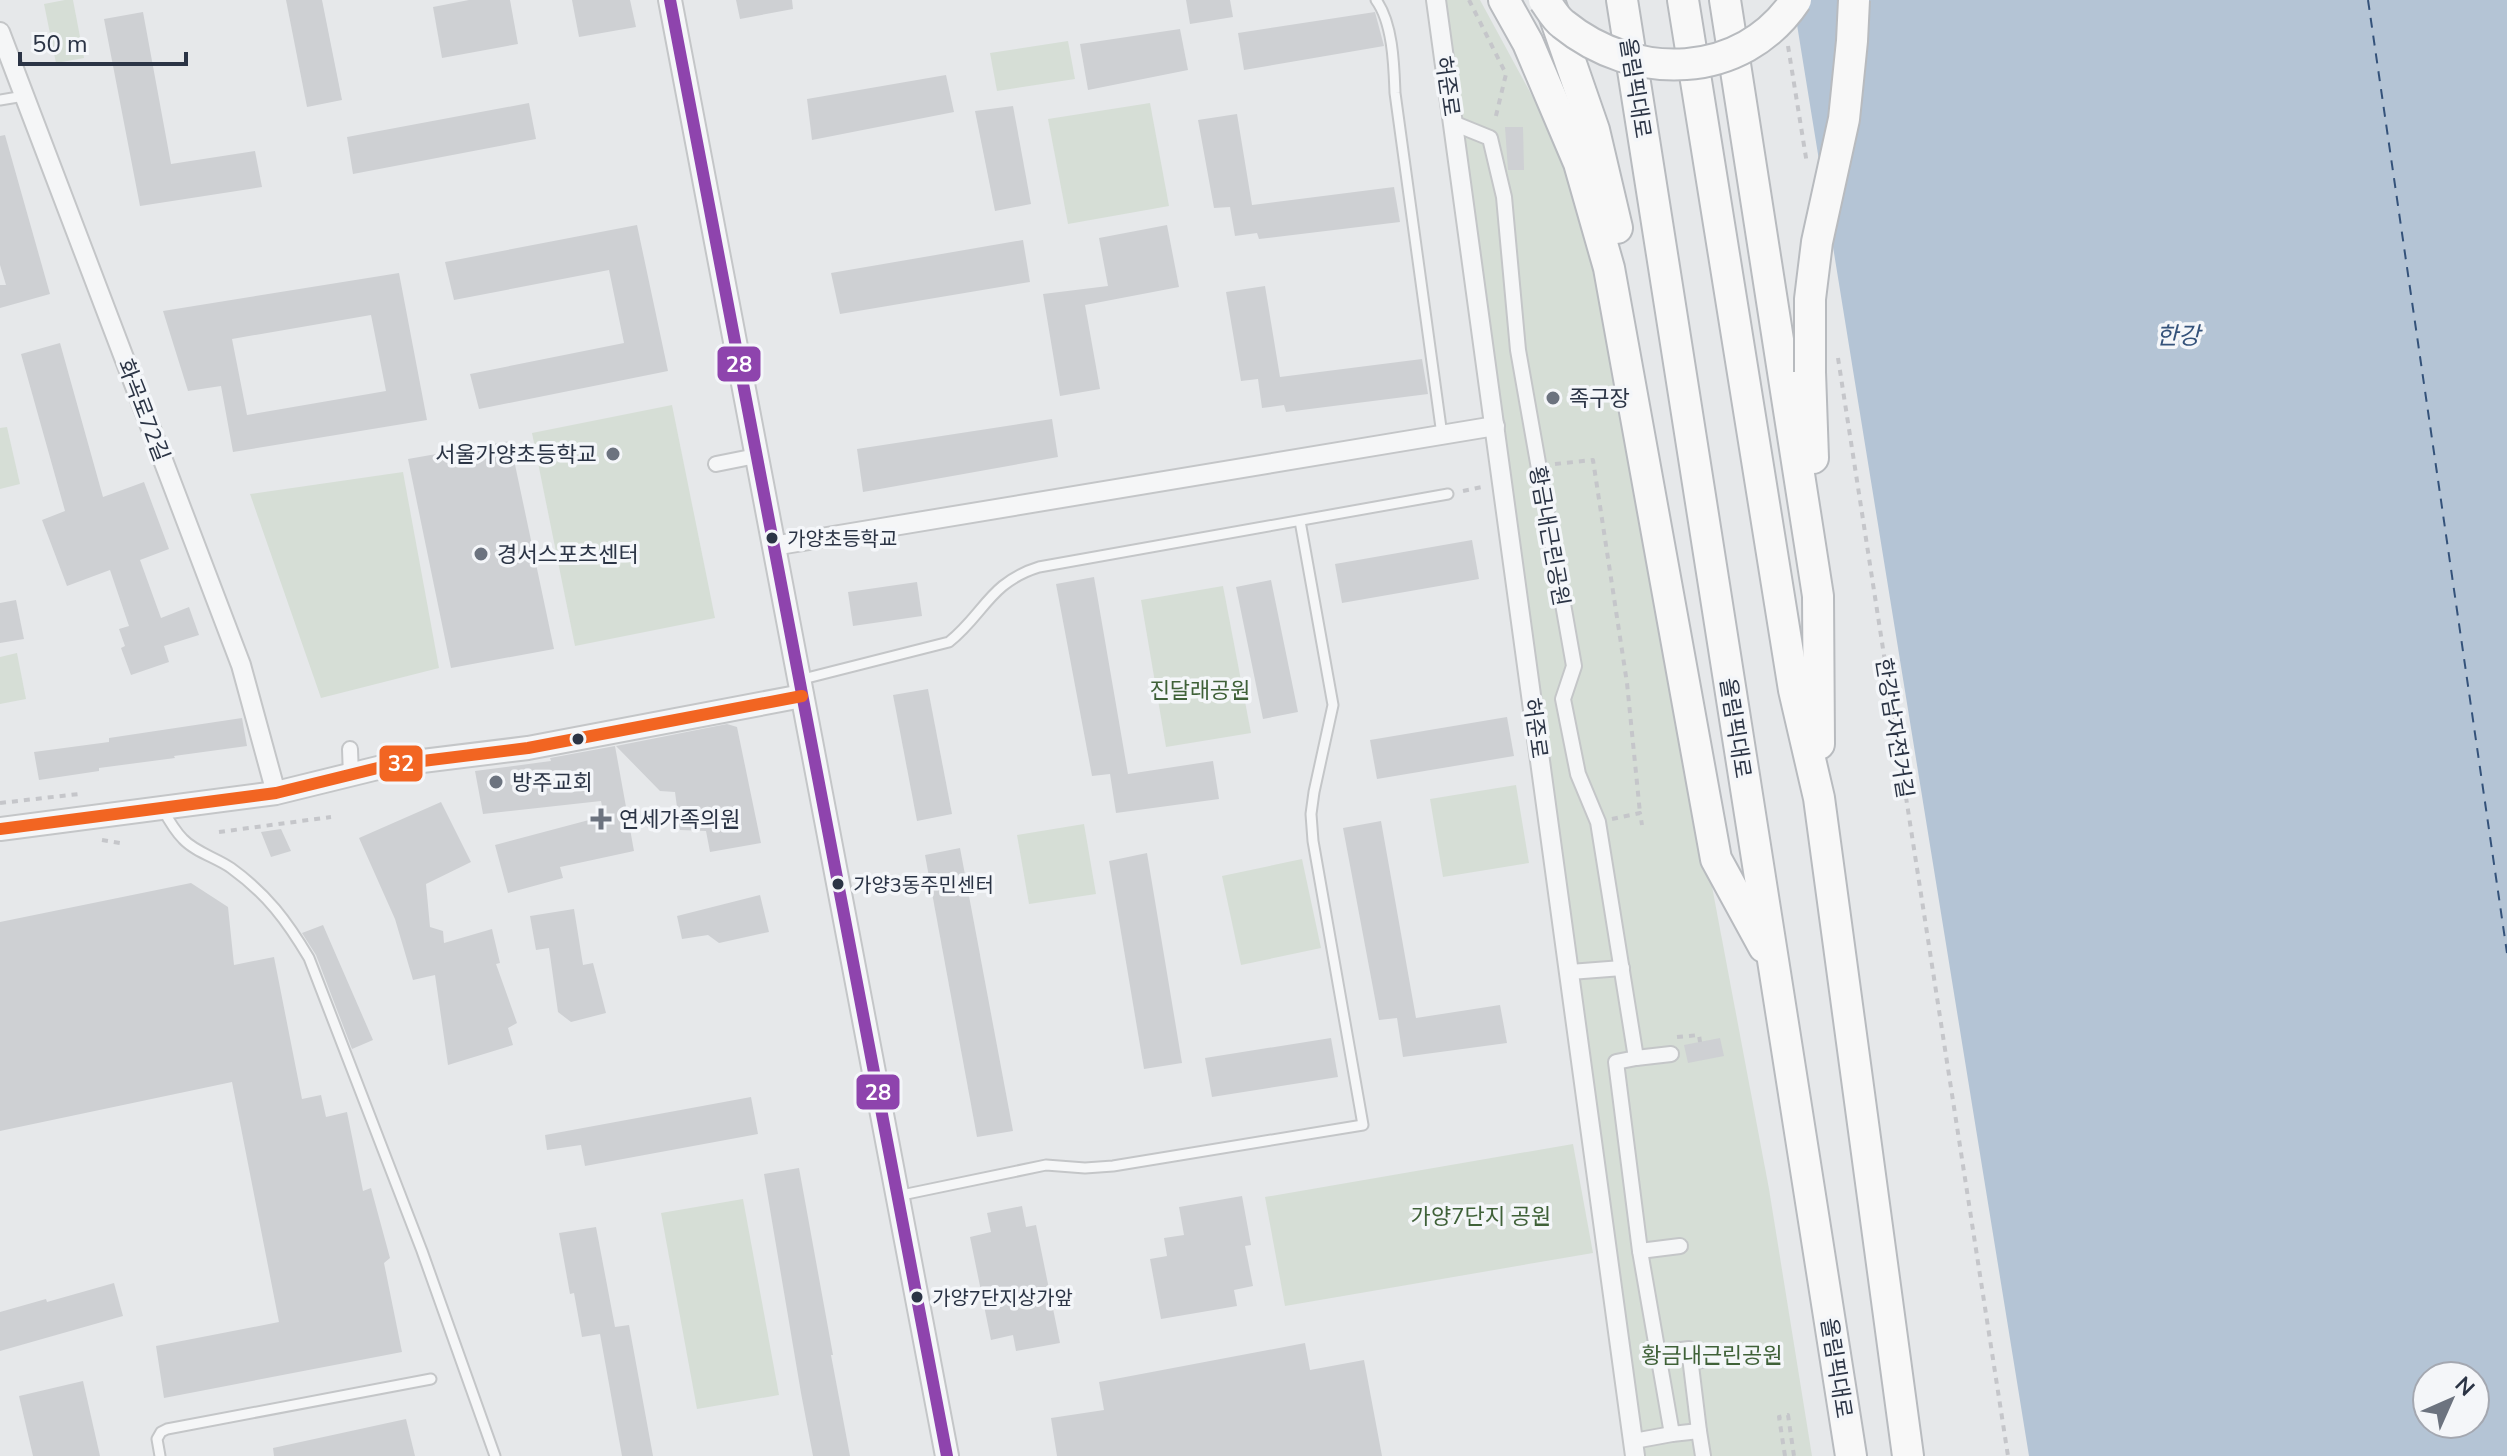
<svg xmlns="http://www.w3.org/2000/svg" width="2507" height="1456" viewBox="0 0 2507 1456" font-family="'Nunito Sans','Noto Sans KR',sans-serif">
<rect width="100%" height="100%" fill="#e6e8ea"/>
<g fill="#d6ded6">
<path d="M65,0H73L84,58L56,63L44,4Z"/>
<path d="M1444,0H1480L1549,127L1591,244L1769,1189L1812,1456H1641Z"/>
<path d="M1068,41L1075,79L997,91L990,53Z"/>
<path d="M1150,103L1169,206L1068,224L1048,119Z"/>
<path d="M672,405L715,618L575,646L532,433Z"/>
<path d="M7,427L20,484L0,489V428Z"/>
<path d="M403,472L439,668L321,698L250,494Z"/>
<path d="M1223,586L1251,733L1166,747L1141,600Z"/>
<path d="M17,653L26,699L0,704V657Z"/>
<path d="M1516,785L1529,863L1443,877L1430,799Z"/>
<path d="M1084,824L1096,894L1029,904L1017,835Z"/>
<path d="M1302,859L1321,948L1241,965L1222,876Z"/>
<path d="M1573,1144L1593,1253L1285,1306L1265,1197Z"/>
<path d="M743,1199L779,1395L697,1409L661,1213Z"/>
</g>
<path fill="#b4c4d5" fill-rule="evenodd" d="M1793,0H2507V1456H2029ZM2427,1376H2475V1424H2427Z"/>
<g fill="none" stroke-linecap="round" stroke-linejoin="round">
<path stroke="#34527a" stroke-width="2" stroke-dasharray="10 8" stroke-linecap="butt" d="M2368,0L2507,953"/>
</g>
<g fill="#ced0d3" fill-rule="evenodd">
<path d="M286,0H322L342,100L307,107Z"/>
<path d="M469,0H510L518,44L442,58L433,7Z"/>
<path d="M572,0H630L636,27L579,37Z"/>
<path d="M736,0H792L793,9L740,19Z"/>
<path d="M1186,0H1230L1233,17L1190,24Z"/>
<path d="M143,12L171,164L255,151L262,187L140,206L104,19Z"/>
<path d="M1375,12L1384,46L1244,70L1238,33Z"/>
<path d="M1180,29L1188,70L1088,90L1080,44Z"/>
<path d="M946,75L954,112L812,140L807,99Z"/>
<path d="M529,103L536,139L353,174L347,137Z"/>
<path d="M1013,106L1031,204L995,211L975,111Z"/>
<path d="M1237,114L1252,205L1394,187L1400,222L1259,239L1257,233L1235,236L1230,207L1214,208L1198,120Z"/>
<path d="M1505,127H1523L1524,170H1508Z"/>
<path d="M5,135L50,294L0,308V285H6L0,265V136Z"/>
<path d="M637,225L668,371L479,409L470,374L624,343L609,270L454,300L445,262Z"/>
<path d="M1167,225L1179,287L1085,305L1100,389L1060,396L1043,294L1108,286L1099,238Z"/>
<path d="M1023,240L1030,282L840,314L831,273Z"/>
<path d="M399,273L427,420L233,452L221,386L188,391L163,311ZM371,315L386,391L247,415L232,339Z"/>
<path d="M1265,286L1280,377L1422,359L1428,394L1286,412L1284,405L1262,408L1258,379L1241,381L1226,292Z"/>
<path d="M60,343L103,497L144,482L169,549L140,560L161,618L189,607L199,635L164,646L169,662L131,675L121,648L125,646L119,629L129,626L110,570L67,586L42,520L65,511L21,354Z"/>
<path d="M1052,419L1058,457L863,492L857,449Z"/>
<path d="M510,441L554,649L451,668L408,459Z"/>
<path d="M1472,540L1479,579L1342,603L1335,564Z"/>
<path d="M1094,577L1128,774L1213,761L1219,799L1116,813L1110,774L1092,776L1056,584Z"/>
<path d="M1271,580L1298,712L1263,719L1236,587Z"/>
<path d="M917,582L922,616L853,626L848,592Z"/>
<path d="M16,600L24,639L0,643V603Z"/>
<path d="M928,689L952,814L917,821L893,695Z"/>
<path d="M1507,717L1514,756L1377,779L1370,740Z"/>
<path d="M242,718L247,746L174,756L175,758L99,768V771L39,780L34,752L109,742V738Z"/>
<path d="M727,724L737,727L761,843L710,852L706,831L680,830L675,792L660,791L616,746Z"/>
<path d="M615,746L634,851L560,867L563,878L508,893L495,845L604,816L601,801L483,814L475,771L551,761L550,758Z"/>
<path d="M441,802L471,862L426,884L430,927L443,931L444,943L492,929L500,963L496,964L517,1023L508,1028L513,1045L448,1065L435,975L413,980L395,919L359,838Z"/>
<path d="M1381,821L1416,1018L1500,1005L1507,1043L1403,1057L1397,1018L1379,1020L1343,828Z"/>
<path d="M281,829L291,851L271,857L261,832Z"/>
<path d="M960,848L1013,1131L977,1137L925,855Z"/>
<path d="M1147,853L1182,1063L1144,1069L1109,861Z"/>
<path d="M191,883L228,907L234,965L274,957L302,1099L321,1095L326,1117L347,1112L363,1191L371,1188L390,1258L384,1263L402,1352L164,1398L156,1346L279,1322L232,1082L0,1131V922Z"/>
<path d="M760,895L769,932L719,943L708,935L682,939L677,916Z"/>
<path d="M574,909L583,965L593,963L606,1013L571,1022L558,1012L549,948L536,950L530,916Z"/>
<path d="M323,925L373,1040L352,1049L316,955L302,933Z"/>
<path d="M1331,1038L1338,1077L1212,1097L1205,1058Z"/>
<path d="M1720,1038L1724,1056L1688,1063L1684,1045Z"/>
<path d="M751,1097L758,1134L585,1166L581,1145L547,1150L545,1135Z"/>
<path d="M799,1168L833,1355H831L850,1456H813L801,1393L764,1174Z"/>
<path d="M1242,1196L1251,1245L1245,1246L1253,1286L1234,1290L1237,1306L1161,1319L1150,1259L1167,1256L1164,1238L1184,1235L1179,1207Z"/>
<path d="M1022,1206L1026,1227L1036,1225L1060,1343L1016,1351L1013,1335L991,1340L970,1237L991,1232L987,1213Z"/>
<path d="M596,1227L615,1327L629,1325L653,1456H622L600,1334L582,1337L574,1293L570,1294L559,1233Z"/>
<path d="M114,1283L123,1316L0,1351V1312L46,1299L47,1302Z"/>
<path d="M1305,1343L1310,1370L1364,1360L1382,1456H1057L1051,1418L1104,1410L1099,1382Z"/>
<path d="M83,1381L100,1456H33L19,1396Z"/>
<path d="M406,1419L415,1456H274L273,1448Z"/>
</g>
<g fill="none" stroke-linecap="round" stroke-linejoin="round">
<g stroke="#c4c6c8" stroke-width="13">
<g id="service">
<path d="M1376,0C1393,23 1394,66 1395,93L1442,435"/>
<path d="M0,100L24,96"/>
<path d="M799,680L949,642C984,614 990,582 1039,567L1448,494"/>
<path d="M162,808C168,819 174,830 183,839C195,852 217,858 231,868C267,894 287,921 309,958L422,1251L495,1456"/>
<path d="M897,1196L1046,1165L1085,1168L1113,1166L1363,1125L1313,841L1311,814L1314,792L1333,705L1300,521"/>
<path d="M160,1456L157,1439L161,1432L167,1429L431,1379"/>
</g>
</g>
<g stroke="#c4c6c8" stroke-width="18">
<g id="pedestrian">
<path d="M1453,123L1490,138L1504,197L1518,350L1574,666L1563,699L1578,774L1598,822L1636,1058L1616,1062L1640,1251L1672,1434L1699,1431L1703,1456"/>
<path d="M716,464L756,456"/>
<path d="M350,749L351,776"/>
<path d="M1570,972L1622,968"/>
<path d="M1636,1058L1671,1054"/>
<path d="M1640,1251L1680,1246"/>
<path d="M1658,1353L1689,1349L1699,1431"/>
<path d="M1691,1362L1732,1355"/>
<path d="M1634,1441L1672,1434"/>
</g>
</g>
<g stroke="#c4c6c8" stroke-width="22">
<g id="minor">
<path d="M1436,0L1635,1456"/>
<path d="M0,32L241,665L276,793"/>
<path d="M773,546L1495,426"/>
</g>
</g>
<g stroke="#c4c6c8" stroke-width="26">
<g id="tertiary">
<path d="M670,0L947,1456"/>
<path d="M0,829L276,793L390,765L528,748L802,696"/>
</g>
</g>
<g stroke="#b8bbbf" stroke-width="34">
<g id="trunk">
<path d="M1504,0L1528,43L1579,163L1609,268L1716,859L1764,947"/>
<path d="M1622,0L1851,1456"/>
<path d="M1683,0L1794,690L1819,798L1908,1456"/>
<path d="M1725,0L1818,596L1819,744"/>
<path d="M1551,6L1594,130L1617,228"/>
<path d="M1810,372L1813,458"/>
</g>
</g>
<g stroke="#c5c6ca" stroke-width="4" stroke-dasharray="6 6" stroke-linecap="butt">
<path d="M1469,0L1506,74L1495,120"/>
<path d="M1788,46L1807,164"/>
<path d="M1838,358L2008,1456"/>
<path d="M1555,464L1593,460L1627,683L1640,813"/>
<path d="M1463,491L1482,487"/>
<path d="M0,803L79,794"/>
<path d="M1612,819L1640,813L1642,825"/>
<path d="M219,832L331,817"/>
<path d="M102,840L120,843"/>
<path d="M1677,1037L1699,1035L1700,1042"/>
<path d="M1785,1456L1779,1417L1788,1415L1794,1456"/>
</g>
<use href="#service" stroke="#f5f6f7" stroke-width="9"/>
<use href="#pedestrian" stroke="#f5f6f7" stroke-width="14"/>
<use href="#minor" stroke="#f5f6f7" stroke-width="18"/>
<use href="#tertiary" stroke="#f5f6f7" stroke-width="22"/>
<use href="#trunk" stroke="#f8f8f8" stroke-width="30"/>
<g stroke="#b8bbbf" stroke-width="34" stroke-linecap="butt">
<g id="trunk-bridge">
<path d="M1544,0C1550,8 1555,18 1563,24C1634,82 1742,81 1796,0"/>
<path d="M1810,372V299L1817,242L1844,119L1852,41L1854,0"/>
</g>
</g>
<use href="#trunk-bridge" stroke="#f8f8f8" stroke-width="30"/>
<g stroke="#f4f6f9" stroke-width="18">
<path id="bus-1" d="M670,0L947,1456"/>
</g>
<g stroke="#f4f6f9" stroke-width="18">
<path id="bus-2" d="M0,829L276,793L390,765L528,748L802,696"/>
</g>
<use href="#bus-1" stroke="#8e44ad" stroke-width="12"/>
<use href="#bus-2" stroke="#f26522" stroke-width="12"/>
</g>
<g fill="#6c737f" stroke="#f4f6f9" stroke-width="3">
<circle cx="1553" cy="398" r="8"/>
<circle cx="613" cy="454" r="8"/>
<circle cx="481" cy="554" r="8"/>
<circle cx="496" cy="782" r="8"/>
<path d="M597 807h8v8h8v8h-8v8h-8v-8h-8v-8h8z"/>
</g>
<g fill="#2b3445" stroke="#f4f6f9" stroke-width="3">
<circle cx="772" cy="538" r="7"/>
<circle cx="578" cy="739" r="7"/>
<circle cx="838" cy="884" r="7"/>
<circle cx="917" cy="1297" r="7"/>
</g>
<g text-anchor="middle" stroke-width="7" stroke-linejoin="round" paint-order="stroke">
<g font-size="20" fill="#2b3445" stroke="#f4f6f9" text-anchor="start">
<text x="787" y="546">가양초등학교</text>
<text x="853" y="892">가양3동주민센터</text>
<text x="932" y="1305">가양7단지상가앞</text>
</g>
<g font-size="22" fill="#2b3445" stroke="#f4f6f9">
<text transform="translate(1448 86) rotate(82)" y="8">허준로</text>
<text transform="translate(1636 88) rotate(81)" y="8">올림픽대로</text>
<text transform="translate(144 410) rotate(69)" y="8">화곡로72길</text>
<text transform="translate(1550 536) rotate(80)" y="8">황금내근린공원</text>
<text transform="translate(1536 728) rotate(82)" y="8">허준로</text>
<text transform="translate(1736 728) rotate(81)" y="8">올림픽대로</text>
<text transform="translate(1895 728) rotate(81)" y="8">한강남자전거길</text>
<text transform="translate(1837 1368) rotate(81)" y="8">올림픽대로</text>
</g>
<g font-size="22" fill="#2b3445" stroke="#f4f6f9" text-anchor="start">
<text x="1569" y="406">족구장</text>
<text x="597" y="462" text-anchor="end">서울가양초등학교</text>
<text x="497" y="562">경서스포츠센터</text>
<text x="512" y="790">방주교회</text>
<text x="619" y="827">연세가족의원</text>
</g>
<g font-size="22" fill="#3f6138" stroke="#f4f6f9">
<text x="1200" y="698">진달래공원</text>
<text x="1481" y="1224">가양7단지 공원</text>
<text x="1712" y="1363">황금내근린공원</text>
</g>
<g font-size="24" font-style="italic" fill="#34527a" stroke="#f4f6f9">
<text x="2178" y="344">한강</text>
</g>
</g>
<g stroke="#f4f6f9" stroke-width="3">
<rect x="716" y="345" width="46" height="38" rx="8" fill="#8e44ad"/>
<rect x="378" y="744" width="46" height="39" rx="8" fill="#f26522"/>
<rect x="855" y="1073" width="46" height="38" rx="8" fill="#8e44ad"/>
</g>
<g font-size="22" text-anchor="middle" font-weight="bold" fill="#fff">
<text x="739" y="372">28</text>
<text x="401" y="771">32</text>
<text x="878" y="1100">28</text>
</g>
<g transform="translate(2451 1400) rotate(45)"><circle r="38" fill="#f4f6f9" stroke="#a4a8b1" stroke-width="2"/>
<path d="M0-6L14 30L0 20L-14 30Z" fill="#6c737f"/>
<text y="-12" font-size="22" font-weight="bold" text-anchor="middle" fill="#2b3445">N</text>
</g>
<path d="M20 52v12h166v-12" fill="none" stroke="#2b3445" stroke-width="4"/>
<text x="32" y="52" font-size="24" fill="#2b3445" stroke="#f4f6f9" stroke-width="6" paint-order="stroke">50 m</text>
</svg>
